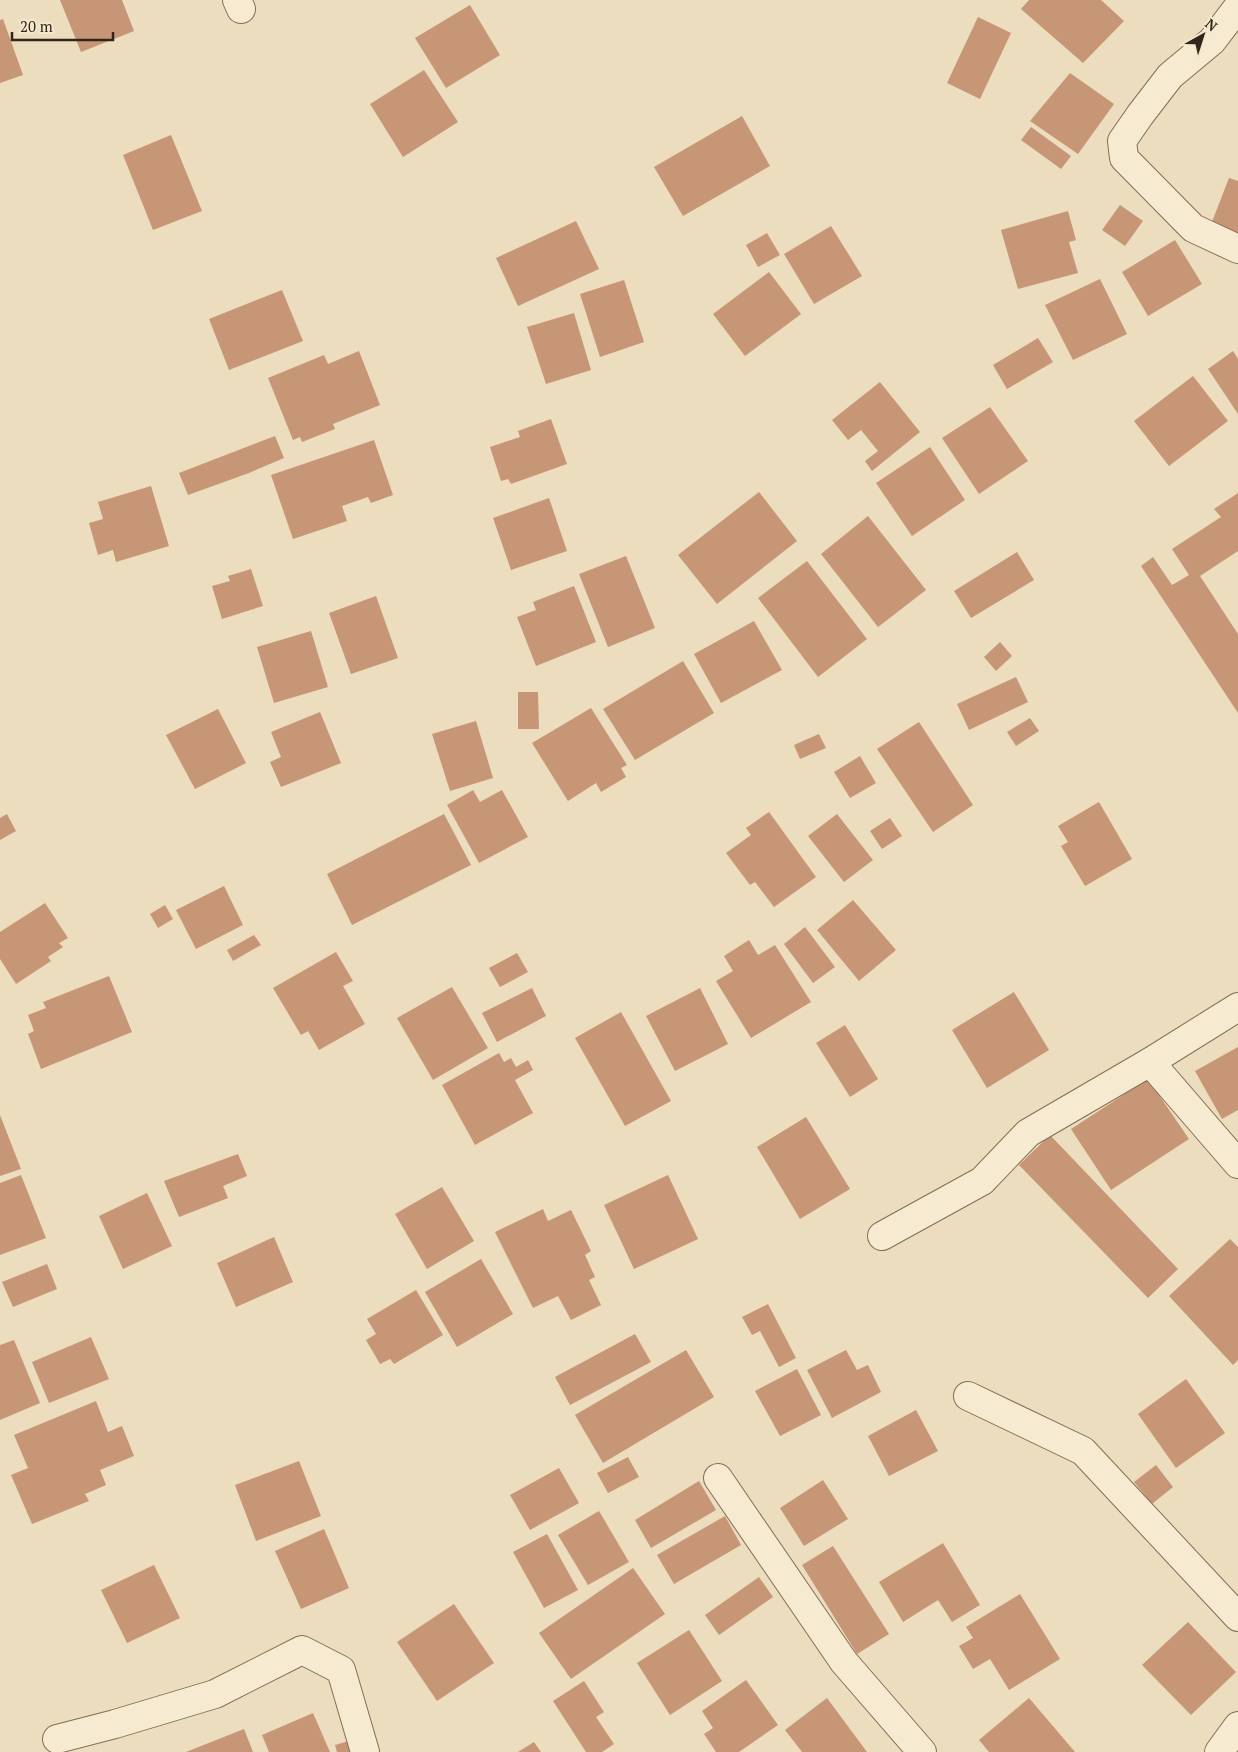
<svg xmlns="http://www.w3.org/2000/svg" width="1238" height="1752" viewBox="0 0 1238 1752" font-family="'PT Serif',serif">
<rect width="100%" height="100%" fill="#ebddbe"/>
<g fill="#c79676">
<path d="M60,0H122L134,31L81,52Z"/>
<path d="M1029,0H1101L1124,21L1083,63L1021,9Z"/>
<path d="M470,5L500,55L446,88L415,38Z"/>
<path d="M978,17L1011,33L980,99L947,83Z"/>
<path d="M3,19L23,75L0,83V20Z"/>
<path d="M424,70L458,122L403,157L370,104Z"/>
<path d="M1070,73L1114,104L1078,154L1030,121Z"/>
<path d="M742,116L770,166L683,216L654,167Z"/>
<path d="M1031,127L1071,156L1061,169L1021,140Z"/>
<path d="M171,135L202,211L153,230L123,155Z"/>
<path d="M1229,178L1238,181V236L1210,227Z"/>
<path d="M1120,205L1143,221L1125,246L1102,230Z"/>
<path d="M1068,211L1076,240L1069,242L1078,273L1018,289L1001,230Z"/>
<path d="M576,221L599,269L518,306L496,258Z"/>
<path d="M831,226L862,276L814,304L784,254Z"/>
<path d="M767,233L780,255L758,267L746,245Z"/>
<path d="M1175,240L1202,284L1148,316L1122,272Z"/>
<path d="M769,272L801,314L745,356L713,314Z"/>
<path d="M1100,279L1127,334L1073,360L1045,305Z"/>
<path d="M624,280L644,342L600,357L580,294Z"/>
<path d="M282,290L303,341L229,370L209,319Z"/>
<path d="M574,313L591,370L546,384L527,327Z"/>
<path d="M1038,338L1053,362L1007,389L993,365Z"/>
<path d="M359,351L380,405L333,424L335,429L302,442L300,437L293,440L268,378L324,355L328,364Z"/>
<path d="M1233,351L1238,359V414L1208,369Z"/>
<path d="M1193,376L1228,421L1169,466L1134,421Z"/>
<path d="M880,382L920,432L872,471L865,461L878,451L861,430L848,440L832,420Z"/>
<path d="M990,407L1028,461L979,494L942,438Z"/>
<path d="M551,419L567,464L511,484L508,479L501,481L490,447L520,437L518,431Z"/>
<path d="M275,436L284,458L249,473L247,467L249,473L188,495L179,473Z"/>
<path d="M374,440L393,495L371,503L368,497L342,506L347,521L293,539L271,475Z"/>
<path d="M930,447L965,500L912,536L876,483Z"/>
<path d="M151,486L169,546L116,562L113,550L98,555L89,523L103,519L98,502Z"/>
<path d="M759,492L797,541L717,604L678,555Z"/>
<path d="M1238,493V551L1200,576L1238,634V713L1141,566L1153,557L1172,585L1189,575L1172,549L1221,517L1214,509Z"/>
<path d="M549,498L567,551L511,570L493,518Z"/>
<path d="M868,516L926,590L878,627L821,554Z"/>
<path d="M1017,552L1034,580L971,618L954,591Z"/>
<path d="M626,556L655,628L608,647L579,574Z"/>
<path d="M807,561L867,639L818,677L758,598Z"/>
<path d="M251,569L263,606L222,619L212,586L230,581L228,576Z"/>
<path d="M574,586L596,642L536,666L517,617L536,610L533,602Z"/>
<path d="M376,596L398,658L351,674L329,613Z"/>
<path d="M754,621L782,670L721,703L694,654Z"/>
<path d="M311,631L328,687L274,703L257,647Z"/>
<path d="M1000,642L1012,656L996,671L984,657Z"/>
<path d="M683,661L714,713L635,760L603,709Z"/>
<path d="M1016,677L1028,702L969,730L957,704Z"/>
<path d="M518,692H538L539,729H518Z"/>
<path d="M591,708L627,765L621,768L626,777L601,792L596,783L568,801L532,743Z"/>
<path d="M218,709L246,763L195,789L166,735Z"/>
<path d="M320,712L341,763L281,787L270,762L281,757L271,732Z"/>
<path d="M1030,718L1039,731L1016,746L1007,732Z"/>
<path d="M476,721L493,778L450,791L432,734Z"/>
<path d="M919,722L973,805L933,832L877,749Z"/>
<path d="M819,734L826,748L800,759L794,745Z"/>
<path d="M860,756L876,783L850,798L834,772Z"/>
<path d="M473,790L480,802L502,790L528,837L479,863L447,805Z"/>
<path d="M1099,802L1132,859L1085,886L1061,846L1068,842L1058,826Z"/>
<path d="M769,812L816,877L774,907L755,882L750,885L726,853L751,835L746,828Z"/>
<path d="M7,814L16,831L0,840V818Z"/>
<path d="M444,814L471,865L352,925L327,874Z"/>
<path d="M837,814L873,860L844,882L808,836Z"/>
<path d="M890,818L902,836L882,849L870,831Z"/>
<path d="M224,886L243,925L196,949L176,910Z"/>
<path d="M853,900L896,950L859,981L817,930Z"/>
<path d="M45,903L68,938L59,943L63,947L48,957L51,961L16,984L0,959V932Z"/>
<path d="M165,905L173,919L158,928L150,914Z"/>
<path d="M805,927L835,967L813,983L784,944Z"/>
<path d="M254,935L261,945L233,961L227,950Z"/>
<path d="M749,940L758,955L775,945L811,1002L751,1038L716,981L733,971L724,956Z"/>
<path d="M336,952L353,981L343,986L365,1024L319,1050L308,1031L301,1035L273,988Z"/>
<path d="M517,953L528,972L500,987L489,968Z"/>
<path d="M109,976L132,1032L41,1069L28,1034L34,1031L28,1015L46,1008L43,1002Z"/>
<path d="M452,987L488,1048L433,1080L397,1018Z"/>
<path d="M532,988L546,1016L497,1042L482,1013Z"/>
<path d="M700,988L728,1044L675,1071L646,1016Z"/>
<path d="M1014,992L1049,1050L987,1088L952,1030Z"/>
<path d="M621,1012L671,1101L625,1126L575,1038Z"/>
<path d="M845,1025L878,1079L850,1097L816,1043Z"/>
<path d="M1238,1047V1110L1222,1119L1195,1071Z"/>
<path d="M499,1053L504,1062L511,1058L516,1067L528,1060L533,1070L515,1080L533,1113L475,1145L442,1085Z"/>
<path d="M1148,1079L1189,1139L1111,1190L1071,1129Z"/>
<path d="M0,1115L21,1169L0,1176Z"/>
<path d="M806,1117L850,1189L800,1219L757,1147Z"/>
<path d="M1050,1135L1178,1269L1148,1298L1019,1165Z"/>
<path d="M238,1154L247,1176L223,1186L228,1198L179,1217L164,1181Z"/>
<path d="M21,1175L46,1238L0,1255V1183Z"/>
<path d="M668,1175L698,1239L634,1269L604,1205Z"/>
<path d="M442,1187L474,1241L427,1269L395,1214Z"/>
<path d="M147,1193L172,1246L123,1269L99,1216Z"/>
<path d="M543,1209L548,1221L571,1210L591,1251L585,1255L595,1277L589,1280L601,1305L571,1320L558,1296L533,1308L495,1232Z"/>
<path d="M274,1237L293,1282L236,1307L217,1263Z"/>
<path d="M1230,1239L1238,1247V1360L1233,1365L1169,1296Z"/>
<path d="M481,1259L513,1314L457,1347L425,1292Z"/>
<path d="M47,1264L57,1289L13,1307L2,1282Z"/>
<path d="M416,1290L443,1335L394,1364L390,1359L380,1364L366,1340L376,1334L367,1319Z"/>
<path d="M768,1304L796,1358L779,1367L760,1331L752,1335L742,1317Z"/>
<path d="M635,1334L651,1362L570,1405L555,1377Z"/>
<path d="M91,1337L109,1379L49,1403L32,1362Z"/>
<path d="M14,1340L40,1403L0,1420V1345Z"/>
<path d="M686,1350L714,1397L603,1463L575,1415Z"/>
<path d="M846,1350L857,1370L868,1365L881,1392L832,1418L807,1370Z"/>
<path d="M797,1369L821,1415L780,1436L755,1391Z"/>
<path d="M1186,1379L1225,1433L1176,1468L1138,1414Z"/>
<path d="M96,1401L108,1432L122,1426L134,1456L100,1470L106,1485L85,1494L89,1501L32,1524L11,1475L28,1468L14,1435Z"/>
<path d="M916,1410L938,1451L889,1476L868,1436Z"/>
<path d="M628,1457L639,1477L608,1493L597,1473Z"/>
<path d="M299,1461L321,1516L256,1541L235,1485Z"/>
<path d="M1156,1465L1173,1487L1152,1504L1134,1482Z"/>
<path d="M559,1468L579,1503L530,1530L510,1495Z"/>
<path d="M823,1480L848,1519L804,1546L780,1508Z"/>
<path d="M699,1481L716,1510L651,1548L635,1520Z"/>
<path d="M599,1511L629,1562L588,1585L558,1535Z"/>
<path d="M725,1516L741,1545L674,1584L657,1555Z"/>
<path d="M324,1529L349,1588L301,1609L275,1551Z"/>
<path d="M547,1534L578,1590L544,1608L513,1552Z"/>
<path d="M943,1543L980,1605L952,1622L938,1600L903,1622L879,1582Z"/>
<path d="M833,1546L889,1634L857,1654L802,1565Z"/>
<path d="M154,1565L180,1618L127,1643L101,1590Z"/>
<path d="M633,1568L665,1614L571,1679L539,1633Z"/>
<path d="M759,1577L773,1597L719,1635L705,1615Z"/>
<path d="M1020,1594L1060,1659L1009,1690L990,1659L973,1669L959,1646L973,1638L966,1627Z"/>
<path d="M454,1604L494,1663L437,1701L397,1642Z"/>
<path d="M1188,1622L1236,1672L1191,1715L1142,1665Z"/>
<path d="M689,1630L722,1681L670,1715L637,1663Z"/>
<path d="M746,1680L778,1725L739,1752H716L704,1734L713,1728L702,1711Z"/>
<path d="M584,1681L604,1712L596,1717L614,1744L602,1752H586L553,1701Z"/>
<path d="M827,1698L867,1752H802L785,1730Z"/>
<path d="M1029,1698L1075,1752H989L979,1740Z"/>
<path d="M313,1713L330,1752H269L262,1735Z"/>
<path d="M244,1729L253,1752H186Z"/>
<path d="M349,1741L352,1752H337L335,1745Z"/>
<path d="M534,1742L541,1752H518Z"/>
</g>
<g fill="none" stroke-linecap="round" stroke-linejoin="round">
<g stroke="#826e58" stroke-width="30">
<g id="minor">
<path d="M237,0L241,9"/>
<path d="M1238,7L1212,41L1170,76L1140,115L1122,141L1124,158L1193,228L1238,249"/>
<path d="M1150,1062L1238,1164"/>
<path d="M882,1236L982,1181L1028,1133L1150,1062L1238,1007"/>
<path d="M968,1396L1083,1451L1238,1617"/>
<path d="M718,1478L844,1662L922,1752"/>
<path d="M57,1739L115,1724L215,1694L302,1650L341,1670L365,1752"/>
<path d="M1219,1752L1238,1726"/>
</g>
</g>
<use href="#minor" stroke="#f6ead1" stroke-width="28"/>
</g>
<g transform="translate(1203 35) rotate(39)" stroke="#f3e7cd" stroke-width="4" paint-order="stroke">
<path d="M0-4L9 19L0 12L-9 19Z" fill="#32261c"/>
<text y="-8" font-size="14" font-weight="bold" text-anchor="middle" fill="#32261c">N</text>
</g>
<path d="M12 32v8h101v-8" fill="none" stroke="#32261c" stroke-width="2.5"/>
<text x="20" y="32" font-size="15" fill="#32261c" stroke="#f3e7cd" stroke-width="4" paint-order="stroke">20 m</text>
</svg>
